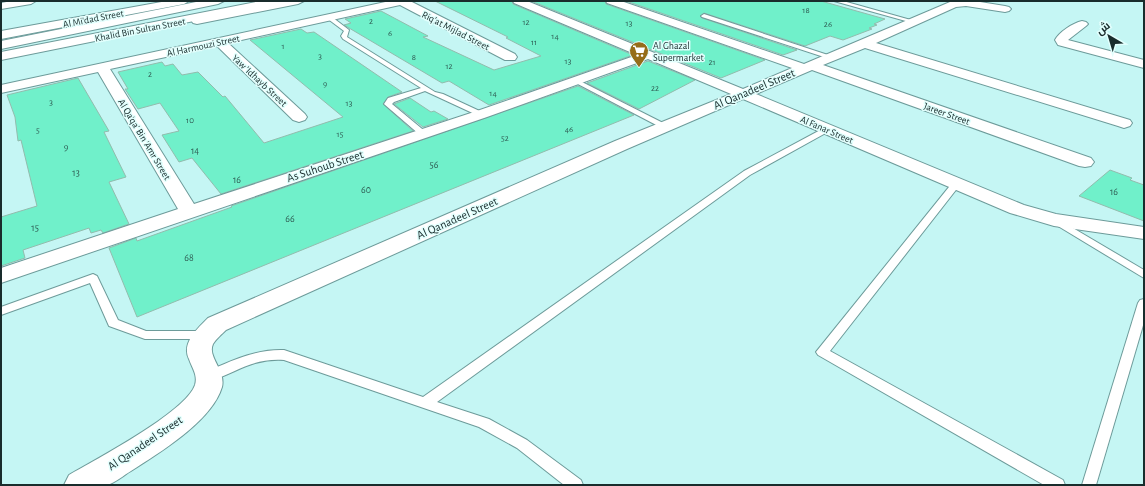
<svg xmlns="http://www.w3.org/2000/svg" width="1145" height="486" viewBox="0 0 1145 486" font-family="'Alegreya Sans',Cairo,sans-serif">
<rect width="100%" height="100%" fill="#c5f6f4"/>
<g fill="#70f0ca" stroke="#92bcad">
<path d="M435,1H512L513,4L633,55L489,105L449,81L442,83L344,25L351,23L345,19L381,11L428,36L423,37L494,70L541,56L506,38L508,37Z"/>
<path d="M531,1H605L606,4L765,60L721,78Z"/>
<path d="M626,1H821L885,19L874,24L877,25L869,28L872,29L843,40L830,36L805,46L704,13L700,16L702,18L797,50L783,55Z"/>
<path d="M301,29L307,33L314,32L402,92L388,97L383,104L413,131L221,194L192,158L179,162L162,135L179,131L160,103L138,109L125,89H128L118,72L162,62L165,66L173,64L182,75L198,72L223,97L225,96L264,143L343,117L250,40Z"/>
<path d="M648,61L695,80L639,109L587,83Z"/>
<path d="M78,78L109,131L104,132L126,177L109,182L129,224L103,233L101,230L91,233L89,228L23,250L25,258L1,266V217L37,206L21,140L18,141L15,117L7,95Z"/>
<path d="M578,86L634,115L137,317L109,248L136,238L137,241L232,207L231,206Z"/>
<path d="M410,98L431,112L434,111L448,119L423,127L394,104Z"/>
<path d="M1110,170L1132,178L1130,180L1144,185V221L1079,196Z"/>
</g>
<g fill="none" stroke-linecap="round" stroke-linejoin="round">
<g stroke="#6d9b9a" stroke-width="2">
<g id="service">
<path d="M834,1H843L918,22L913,23Z"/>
<path d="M704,14L831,56L832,57L827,58L702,17L701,16Z"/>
<path d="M328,17H332L349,30L347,37L435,92L443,94L486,114L485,116H479L425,91L394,102L392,104L427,133L423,135H420L384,104L388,98L421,88L343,39L341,36L344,31L328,19Z"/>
<path d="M574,80H578L669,126L668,128H662L574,82Z"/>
<path d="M826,127H832L833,129L750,175L437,402L489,419L527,440L581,480L583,485H564L517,448L479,427L284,360C252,358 238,372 210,381L206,380L204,376L206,372C231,361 255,349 284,350L423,397L744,171Z"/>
<path d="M956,181L960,184L959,186L830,351L1063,480L1065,485H1044L818,355L816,352L953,182Z"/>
<path d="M1056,218L1144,270V278L1053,223L1051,221Z"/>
<path d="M93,274L97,276L98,278L118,320L146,331H205L209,332L211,335L209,338L205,339H145L109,326L90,283L1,315V307Z"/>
<path d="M1144,299V322L1096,485H1082L1138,303L1140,300Z"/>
</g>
</g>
<g stroke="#6d9b9a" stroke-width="2">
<g id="minor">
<path d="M12,1H36L31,4L1,9V3Z"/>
<path d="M167,1H189L184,4L1,39V31Z"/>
<path d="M390,1H410L515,54L517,57L515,60H505L400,5L228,43L305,114L307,117L305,120L299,122L293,120L217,46L110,69L194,204L477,111L637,55L514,3L513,1H527L743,89L792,68L607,3L606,1H621L804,64L950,2L974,1L1005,6L1009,7L1011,9L1009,11L1005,12L966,6L956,7L876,43L1130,120L1132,123L1130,126L1124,128L1118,126L865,48L823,65L1091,158L1094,162L1091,166L1085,167L1079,166L812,70L756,94L1024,205L1056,214L1144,227V239L1054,226L1010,213L743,99L627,149L226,330C222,334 216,339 213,344C207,357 226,370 222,387C212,421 159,453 131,471C124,475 115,483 107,485C95,486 77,485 64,485L69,475C95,460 186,412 195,385C198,375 192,368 189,359C181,343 198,328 208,318L615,141L731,94L648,59L487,117L1,283V268L178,209L98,72L1,93V85Z"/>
<path d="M1082,21L1086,22L1088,24L1086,26L1068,40L1144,60V68L1058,45L1055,40C1059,32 1073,23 1082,21Z"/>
</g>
</g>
<g stroke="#6d9b9a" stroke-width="2">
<g id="secondary">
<path d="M201,1H224L218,4L1,49V41Z"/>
<path d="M280,1H304L298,4L197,24L193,23L191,20L193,17L197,16Z"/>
</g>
</g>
<g stroke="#6d9b9a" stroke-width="2">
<path id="primary" d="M261,1H284L278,4L1,60V52Z"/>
</g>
<use href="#service" fill="#fff" fill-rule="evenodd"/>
<use href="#minor" fill="#fff" fill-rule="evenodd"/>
<use href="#secondary" fill="#fff" fill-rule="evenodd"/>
<use href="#primary" fill="#fff" fill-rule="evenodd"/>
</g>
<defs>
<g id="supermarket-pin" transform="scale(1)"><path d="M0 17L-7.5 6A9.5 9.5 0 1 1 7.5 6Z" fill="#966d19" stroke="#e2fffd"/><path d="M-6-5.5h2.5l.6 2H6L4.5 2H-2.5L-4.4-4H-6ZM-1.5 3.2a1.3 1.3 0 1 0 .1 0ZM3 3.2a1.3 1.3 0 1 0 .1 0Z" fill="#fff"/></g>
</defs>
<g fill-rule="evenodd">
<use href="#supermarket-pin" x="639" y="51"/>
</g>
<g text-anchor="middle" stroke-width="3" stroke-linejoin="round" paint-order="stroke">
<g font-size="9" fill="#2f5d54">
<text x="806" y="13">18</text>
<text x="371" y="24">2</text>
<text x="526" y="25">12</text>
<text x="629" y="26">13</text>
<text x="828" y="27">26</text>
<text x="390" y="36">6</text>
<text x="555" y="39">14</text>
<text x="534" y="45">11</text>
<text x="283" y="49">1</text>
<text x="320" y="59">3</text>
<text x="414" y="60">8</text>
<text x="568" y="64">13</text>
<text x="712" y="65">21</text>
<text x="449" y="69">12</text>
<text x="150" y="77">2</text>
<text x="325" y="87">9</text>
<text x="655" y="91">22</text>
<text x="493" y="96">14</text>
<text x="51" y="105">3</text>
<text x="349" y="106">13</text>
<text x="190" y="123">10</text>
<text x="569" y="132">46</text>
<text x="38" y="133">5</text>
<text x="340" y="137">15</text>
<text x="505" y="141">52</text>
</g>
<g font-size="10" fill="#192c2c" stroke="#e2fffd">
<text transform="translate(93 18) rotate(-11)" y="4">Al Mi'dad Street</text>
<text transform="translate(140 29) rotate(-11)" y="4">Khalid Bin Sultan Street</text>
<text transform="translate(456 30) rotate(27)" y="4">Riq'at Mijlad Street</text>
<text transform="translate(203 45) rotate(-12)" y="4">Al Harmouzi Street</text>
<text transform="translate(260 80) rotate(43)" y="4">Yaw 'Idhayb Street</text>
<text transform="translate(947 113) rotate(20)" y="4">Jareer Street</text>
<text transform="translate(827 129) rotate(23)" y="4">Al Fanar Street</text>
<text transform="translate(145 139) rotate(59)" y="4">Al Qa'qa' Bin 'Amr Street</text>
</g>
<g font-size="10" fill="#192c2c" stroke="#e2fffd" text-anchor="start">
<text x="653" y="49">Al Ghazal<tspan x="653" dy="12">Supermarket</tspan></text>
</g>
<g font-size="10" fill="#2f5d54">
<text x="66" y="150">9</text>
<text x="195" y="154">14</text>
<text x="434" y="168">56</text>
<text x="76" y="176">13</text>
<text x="237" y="183">16</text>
<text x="366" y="193">60</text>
<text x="1114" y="195">16</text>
<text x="290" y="222">66</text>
<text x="35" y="231">15</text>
<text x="189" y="261">68</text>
</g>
<g font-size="12" fill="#192c2c" stroke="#e2fffd">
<text transform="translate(754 89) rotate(-23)" y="4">Al Qanadeel Street</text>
<text transform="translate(325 166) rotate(-18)" y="4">As Suhoub Street</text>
<text transform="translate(457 218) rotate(-24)" y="4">Al Qanadeel Street</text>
<text transform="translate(145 443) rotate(-34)" y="4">Al Qanadeel Street</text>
</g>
</g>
<rect width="1145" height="486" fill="none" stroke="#192c2c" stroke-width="4"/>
<g transform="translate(1109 36) rotate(322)" stroke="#e2fffd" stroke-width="3" paint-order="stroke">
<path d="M0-3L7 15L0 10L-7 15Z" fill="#192c2c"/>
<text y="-6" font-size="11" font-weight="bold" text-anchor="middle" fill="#192c2c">ش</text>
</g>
</svg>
